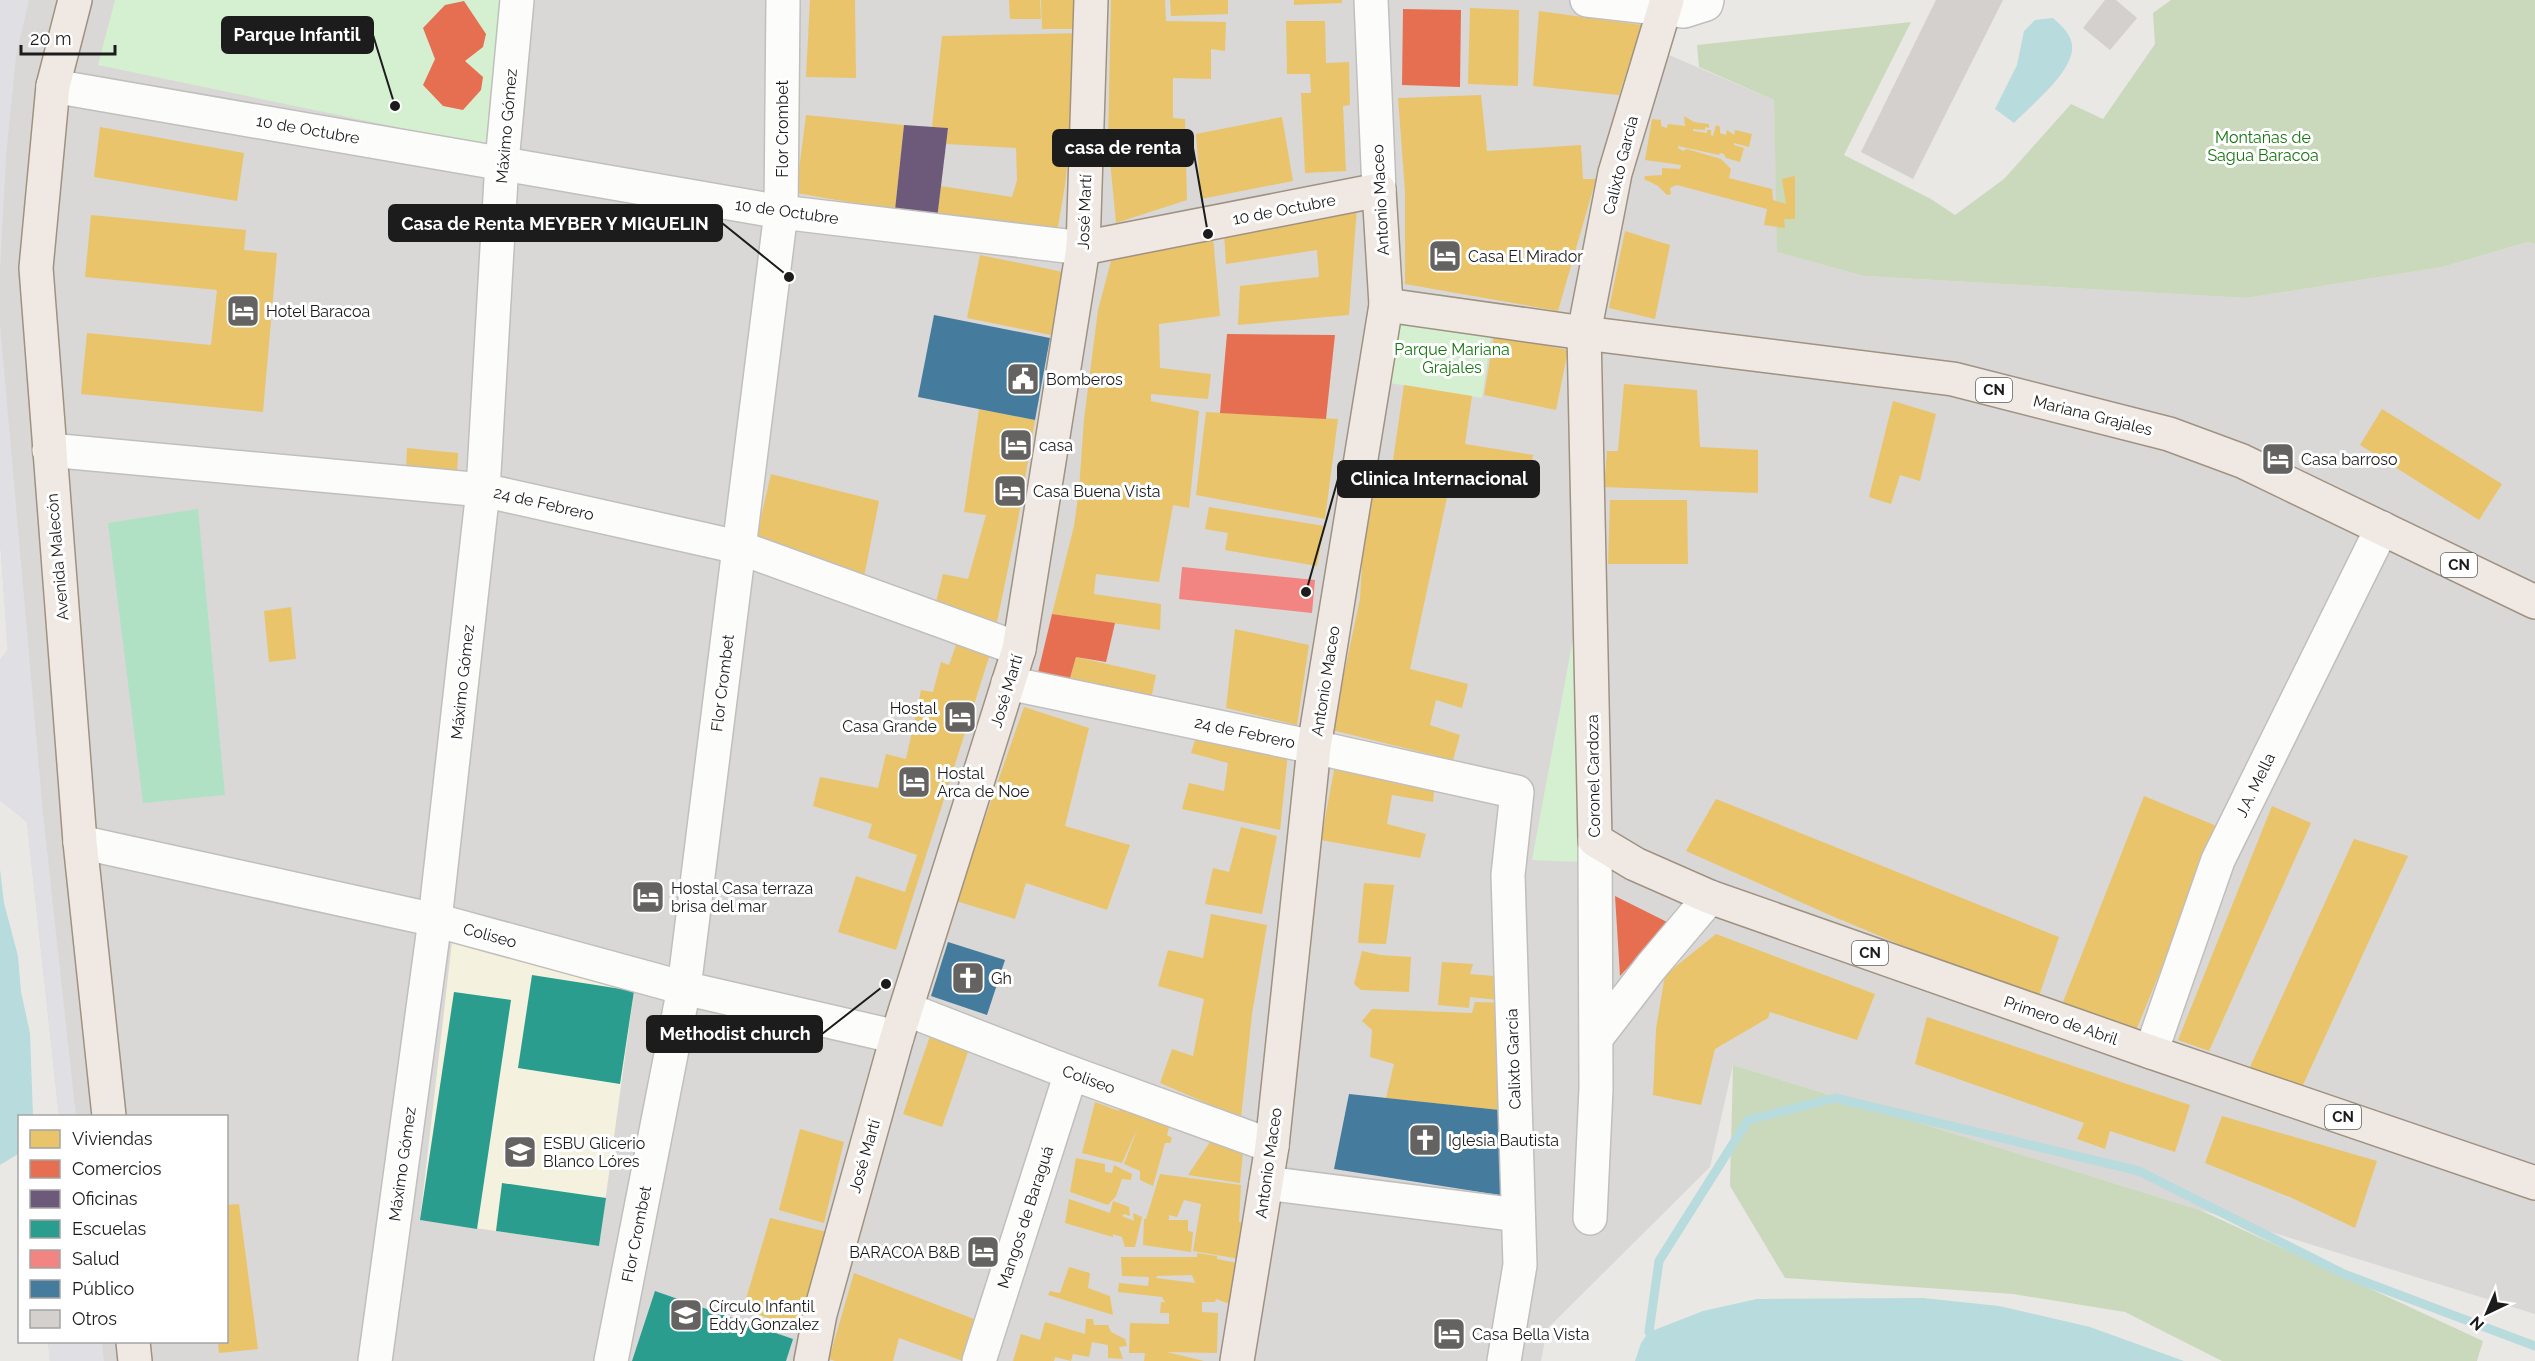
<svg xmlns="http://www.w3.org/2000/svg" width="2535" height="1361" viewBox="0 0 2535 1361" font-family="Raleway,sans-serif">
<rect width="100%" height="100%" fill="#eae8e5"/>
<path fill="#d9d8d6" d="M0,0H1686L1669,55L1774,100L1778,252L1864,276L2246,298L2443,267L2529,242L2535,244V1314L1733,1065L1710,1167L1547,1329L1541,1361H50L48,1342H226V1116H59L27,822L0,800V660L8,650L0,540Z"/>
<path fill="#f5f1df" d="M452,942L634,991L599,1246L420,1220Z"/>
<g fill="#cad9bb">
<path d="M2171,0H2535V244L2528,242L2443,267L2246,298L1864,276L1777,252L1774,100L1699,67L1697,45L1911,22L1844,155L1931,199L1955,215L2004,179L2071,104L2103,119L2155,44L2153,13Z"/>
<path d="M1733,1065L2200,1210L2483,1341L2477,1361H2222L2125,1312L2013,1294L1785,1278L1730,1186Z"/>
</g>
<g fill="#d5f0d0">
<path d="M115,0H503L493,147L98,65Z"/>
<path d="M1409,317L1492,330L1482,398L1390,383L1399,326Z"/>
<path d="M1575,628L1581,862L1532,860Z"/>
</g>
<path fill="#b0e1c5" d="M198,509L225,795L143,803L108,523Z"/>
<g fill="#dfdfe4">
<path d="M0,0H29L16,57L6,157L0,271Z"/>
<path d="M0,323L43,813L76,1116H59L27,822L0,800V660L8,650L0,540Z"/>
<path d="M48,1342H102L104,1361H50Z"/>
</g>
<g fill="#b8dbdd">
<path d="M2053,18C2061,25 2071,34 2072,45C2075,71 2031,105 2014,123L1995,109L2017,65L2024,31L2035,20Z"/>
<path d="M0,869L4,903L18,956L21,992L30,1033L33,1116H20L19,1149L18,1154L0,1165Z"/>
<path d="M1923,1298L1999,1306L2090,1327L2184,1361H1635L1641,1343L1649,1332L1703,1311L1757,1299Z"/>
</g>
<g fill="#e9c46a" fill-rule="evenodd">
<path d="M810,0H855L856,78L806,77Z"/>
<path d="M1009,0H1040L1041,19H1010Z"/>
<path d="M1041,0H1078L1079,29H1042Z"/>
<path d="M1111,0H1165L1166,21L1226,22L1225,51L1211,49V79L1173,78V118L1185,119L1187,200L1116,223L1108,139Z"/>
<path d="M1170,0H1228V14L1171,16Z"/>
<path d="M1294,0H1342V3L1294,5Z"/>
<path d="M1470,8L1519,10L1518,86L1468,84Z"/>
<path d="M1539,11L1642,25L1619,95L1533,86Z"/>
<path d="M1286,21H1325L1326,63L1349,62L1350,105L1343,106L1346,171L1305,173L1301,93H1311L1310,74H1287Z"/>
<path d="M1081,33L1065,185L1057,233L937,219L941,186L1012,197L1017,180L1016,148L946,144L948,128L932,127L942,36Z"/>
<path d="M1481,95L1487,151L1581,145L1583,179H1596L1558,311L1405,284V191L1398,98Z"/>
<path d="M806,115L904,125L895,210L796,193Z"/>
<path d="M1684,116L1694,122L1709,124V128L1705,127V130L1693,129V131L1707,133V130H1711V135L1713,136L1716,125L1720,127V133L1726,135L1727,130L1734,135L1735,130L1752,134L1749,147L1734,143V145L1744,148L1740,162L1726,158L1724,154L1720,153L1719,155L1678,146V148L1683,151L1687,149L1721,159L1731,169L1729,178L1772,189L1773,200L1786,204L1782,179L1795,176V219H1784L1785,228L1764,225L1767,209L1677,185L1670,188L1671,194L1667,195L1658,186L1644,179L1645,176L1662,175V168L1680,169L1681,165L1645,160L1652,119L1661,120V126L1667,128L1668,124L1685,126Z"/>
<path d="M1282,117L1293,181L1201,199L1196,134Z"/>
<path d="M100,127L244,153L237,201L94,177Z"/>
<path d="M1357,207L1349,315L1238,325L1240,286L1319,277L1317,250L1226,264L1224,233Z"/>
<path d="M91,215L246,230L244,250L277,253L263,412L81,394L87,333L211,345L217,290L85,277Z"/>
<path d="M1625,231L1670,245L1655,319L1609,308Z"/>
<path d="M1213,237L1220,316L1159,324L1160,368L1211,374L1208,399L1151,394V401L1199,411L1189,508L1173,505L1159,582L1096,574L1094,594L1161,604L1160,630L1052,614L1074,526L1079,490L1084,419L1098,310L1111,261L1176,244Z"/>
<path d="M980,255L1063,272L1051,335L967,318Z"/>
<path d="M1494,335L1568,350L1556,410L1484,395Z"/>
<path d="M1624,384L1697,390L1700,447L1758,450V493L1604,487L1607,451H1618Z"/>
<path d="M1404,385L1472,396L1465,444L1533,455L1529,480L1393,460Z"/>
<path d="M1893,401L1936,414L1920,481L1900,475L1891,504L1869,497Z"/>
<path d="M979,409L1035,420L1018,520L996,627L934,610L943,574L968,579L986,515L964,512Z"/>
<path d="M2382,409L2502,484L2479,520L2360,445Z"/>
<path d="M1206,412L1338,419L1325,519L1196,495Z"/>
<path d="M407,448L458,453L457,476L406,469Z"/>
<path d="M1377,464L1451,479L1410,669L1468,684L1462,708L1436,700L1430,725L1460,735L1453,760L1332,730L1360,599L1363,544Z"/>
<path d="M771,474L879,501L864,577L756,538Z"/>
<path d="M1610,500H1687L1688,564H1608Z"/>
<path d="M1209,507L1324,526L1317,566L1225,550L1228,533L1205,529Z"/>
<path d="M291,607L296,659L269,662L264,611Z"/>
<path d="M1235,629L1309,645L1297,725L1226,708Z"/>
<path d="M957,642L991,651L896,950L838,932L856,876L905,892L917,855L868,838L872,824L813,806L820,777L878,788L886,754L906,759L921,690L933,692L941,662L949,665Z"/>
<path d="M1076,657L1156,675L1151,699L1068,685Z"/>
<path d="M1024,707L1089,728L1065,826L1130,845L1107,910L1026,883L1015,919L956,901Z"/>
<path d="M1197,734L1288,753L1280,830L1182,809L1189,783L1224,791L1228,763L1191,753Z"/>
<path d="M1335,765L1435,783L1433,802L1392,795L1387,824L1426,834L1420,858L1321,840Z"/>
<path d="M2144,796L2219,827L2135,1033L2061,1007Z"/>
<path d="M1716,799L2059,937L2037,1002L1832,916L1686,851Z"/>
<path d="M2272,806L2311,823L2209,1051L2178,1040Z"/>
<path d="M1241,827L1277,836L1262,914L1205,904L1213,868L1229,872Z"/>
<path d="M2354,839L2408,856L2302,1087L2250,1067Z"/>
<path d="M1364,883L1394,885L1386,944L1358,943Z"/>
<path d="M1211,914L1267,925L1252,1014L1241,1118L1160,1083L1172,1049L1193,1056L1204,999L1158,986L1168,950L1203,958Z"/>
<path d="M1716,934L1875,994L1857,1040L1770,1012L1768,1018L1715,1049L1701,1105L1653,1095L1656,1029L1665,975Z"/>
<path d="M1362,951L1380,955L1411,957L1409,992L1361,990L1354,984Z"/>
<path d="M1442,962L1473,964L1470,974L1494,976L1493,986H1499L1498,1000L1470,997L1469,1008L1438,1005Z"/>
<path d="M1475,1002L1505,1003L1509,1111L1386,1098L1394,1064L1370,1057L1372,1030L1362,1021L1372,1009L1472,1013Z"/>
<path d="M1927,1017L2190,1105L2175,1152L2110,1131L2105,1149L2077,1139L2084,1123L1915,1064Z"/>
<path d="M930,1036L968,1052L942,1127L903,1114Z"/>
<path d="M1120,1099L1171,1120L1167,1135L1172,1138L1170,1143H1165L1153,1186L1140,1180V1171L1124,1164L1138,1127L1122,1163L1082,1153L1095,1102L1119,1111Z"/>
<path d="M2222,1116L2377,1161L2355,1228L2292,1198L2205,1163Z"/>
<path d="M800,1129L844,1142L824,1223L779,1210Z"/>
<path d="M1212,1139L1243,1152L1240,1183L1188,1175Z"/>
<path d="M1076,1158L1105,1164V1172L1112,1173L1114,1165L1132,1174L1131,1180L1122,1179L1116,1196L1108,1205L1070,1192Z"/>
<path d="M1160,1174L1241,1185L1239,1222L1244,1223L1240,1259L1193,1251L1201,1204L1184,1200L1177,1217L1169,1215V1220H1188V1231L1193,1232L1191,1252L1143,1245L1144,1219H1146Z"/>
<path d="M1069,1199L1110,1213L1113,1201L1129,1207L1130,1216L1124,1214L1122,1216L1134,1221L1133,1213L1142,1217L1135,1247H1125L1122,1237L1113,1234V1237L1065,1223Z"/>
<path d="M239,1204L258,1349L219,1353L218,1342H226V1205Z"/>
<path d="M770,1218L827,1232L799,1329L743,1309Z"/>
<path d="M1197,1253L1217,1256V1259L1242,1264L1235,1306L1216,1299L1215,1302H1202V1312L1218,1313L1217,1353L1167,1352L1204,1361H1144L1145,1353H1129L1130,1323L1169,1324V1313H1160L1161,1302H1165L1162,1297L1118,1292L1119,1283L1148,1286L1149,1277L1122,1276L1121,1257H1197ZM1192,1275L1195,1283L1156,1278L1157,1276Z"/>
<path d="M1069,1267L1090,1273L1088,1288L1110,1296L1113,1315L1048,1295L1050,1291L1060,1293Z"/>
<path d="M854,1273L974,1319L963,1361L899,1338L893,1361H835L829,1359Z"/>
<path d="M1086,1319H1093L1094,1325H1108L1111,1332L1125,1339L1127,1346L1119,1347L1123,1359L1108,1358V1345L1092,1342L1089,1357L1073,1354L1071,1361L1055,1357L1054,1361H1013L1021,1334L1040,1340L1045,1322L1085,1334Z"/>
</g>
<g fill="#e76f51">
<path d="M464,1L486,34L483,47L465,61L483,77L481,90L463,110L443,106L423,85L435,59L423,28L445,5Z"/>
<path d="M1403,9L1461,10L1460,87L1402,85Z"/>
<path d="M1227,334L1335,335L1326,419L1220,413Z"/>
<path d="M1052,614L1115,623L1106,662L1076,657L1068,685L1036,681Z"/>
<path d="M1615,896L1669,923L1620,976Z"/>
</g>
<path fill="#6d597a" d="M904,125L948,128L937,219L895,210Z"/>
<g fill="#2a9d8f">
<path d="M532,975L634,991L620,1084L518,1068Z"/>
<path d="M454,992L511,1000L477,1229L420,1220Z"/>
<path d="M502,1183L606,1198L599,1246L496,1231Z"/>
<path d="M655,1291L793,1339L786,1361H632Z"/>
</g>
<path fill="#f28482" d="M1182,567L1315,580L1312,613L1179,599Z"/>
<g fill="#457b9d">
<path d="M934,315L1050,338L1035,420L918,397Z"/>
<path d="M948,942L1005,960L987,1015L931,996Z"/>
<path d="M1349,1094L1509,1111L1512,1197L1334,1169Z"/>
</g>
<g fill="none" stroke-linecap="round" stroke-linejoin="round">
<path stroke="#b8dbdd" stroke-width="9" d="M1649,1332L1659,1261L1748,1120L1835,1098L2139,1171L2344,1274L2535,1346"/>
</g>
<g fill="#d3d0ce">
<path d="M1936,0H2003L1913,179L1861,152Z"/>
<path d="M2105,0H2116L2137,18L2110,50L2083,28Z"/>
</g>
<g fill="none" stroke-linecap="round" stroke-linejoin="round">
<g stroke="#c0bfbd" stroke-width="36">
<g id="minor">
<path d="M1371,0L1379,190"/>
<path d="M1587,0L1684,11L1706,4L1707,0"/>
<path d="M53,86L781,212L1083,248"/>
<path d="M49,450L483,490L738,547L1019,649"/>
<path d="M1008,683L1314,747L1517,792L1508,875L1520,1265L1504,1361"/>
<path d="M80,842L435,920L684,988L897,1037"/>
<path d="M906,1009L1071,1073L1272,1146"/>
<path d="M1597,1037L1651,967L1710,897"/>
<path d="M2151,1052L2218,860L2382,528"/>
<path d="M1266,1183L1518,1215"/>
<path d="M1590,1218L1596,1089L1595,840"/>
<path d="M375,1361L435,920L483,490L502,162L517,0"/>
<path d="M611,1361L684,988L781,212L783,0"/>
<path d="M979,1361L1071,1073"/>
</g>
</g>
<g stroke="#9f9282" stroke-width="36">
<g id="major">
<path d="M75,0L53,86L36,268L80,842L109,1116"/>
<path d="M1667,0L1615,173L1584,333L1595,840L1635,864L1710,897L2151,1052L2535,1183"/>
<path d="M1083,248L1379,190L1386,305L1314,747L1272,1146L1237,1361"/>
<path d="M1386,305L1584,333L1953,379L2169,434L2242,461L2535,602"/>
<path d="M133,1342L135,1361"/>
<path d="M811,1361L820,1314L897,1037L1019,649L1083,248L1091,0"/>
</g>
</g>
<use href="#minor" stroke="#fcfcfb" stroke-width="33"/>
<use href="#major" stroke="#f0e9e3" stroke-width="33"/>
</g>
<defs>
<g id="hotel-square" transform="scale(1.725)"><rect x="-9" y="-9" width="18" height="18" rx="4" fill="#646362" stroke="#fff"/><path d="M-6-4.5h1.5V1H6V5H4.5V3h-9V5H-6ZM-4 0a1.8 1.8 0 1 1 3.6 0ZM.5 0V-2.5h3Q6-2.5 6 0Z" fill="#fff"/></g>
<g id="civic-square" transform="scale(1.725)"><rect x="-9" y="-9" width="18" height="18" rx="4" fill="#646362" stroke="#fff"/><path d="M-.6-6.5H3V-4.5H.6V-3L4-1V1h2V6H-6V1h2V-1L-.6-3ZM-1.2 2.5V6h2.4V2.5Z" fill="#fff"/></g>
<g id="church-square" transform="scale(1.725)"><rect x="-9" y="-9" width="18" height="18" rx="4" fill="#646362" stroke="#fff"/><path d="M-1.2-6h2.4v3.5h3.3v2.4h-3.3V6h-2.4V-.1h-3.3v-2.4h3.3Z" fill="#fff"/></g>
<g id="school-square" transform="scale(1.725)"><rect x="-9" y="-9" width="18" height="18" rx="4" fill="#646362" stroke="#fff"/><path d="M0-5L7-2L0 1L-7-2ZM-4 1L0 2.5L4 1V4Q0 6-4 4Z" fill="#fff"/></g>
</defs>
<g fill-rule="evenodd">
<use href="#hotel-square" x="1445" y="256"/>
<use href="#hotel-square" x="243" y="311"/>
<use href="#civic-square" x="1023" y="379"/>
<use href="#hotel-square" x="1016" y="445"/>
<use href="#hotel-square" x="2278" y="459"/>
<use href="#hotel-square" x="1010" y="491"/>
<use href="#hotel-square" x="960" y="717"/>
<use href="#hotel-square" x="914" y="782"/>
<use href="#hotel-square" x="648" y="897"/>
<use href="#church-square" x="968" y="978"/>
<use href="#church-square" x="1425" y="1140"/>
<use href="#school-square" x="520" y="1152"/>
<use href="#hotel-square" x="983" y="1252"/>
<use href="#school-square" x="686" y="1315"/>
<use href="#hotel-square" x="1449" y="1334"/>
</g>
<g text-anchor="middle" stroke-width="6" stroke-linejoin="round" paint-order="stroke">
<g fill="#fff" stroke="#606060" stroke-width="1.5">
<rect x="1976" y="378" width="36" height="24" rx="4.5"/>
<rect x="2441" y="553" width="36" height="24" rx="4.5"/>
<rect x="1852" y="941" width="36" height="24" rx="4.5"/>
<rect x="2325" y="1105" width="36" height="24" rx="4.5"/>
</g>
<g font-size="15" font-weight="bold" fill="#1c1c1c">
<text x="1994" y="395">CN</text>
<text x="2459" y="570">CN</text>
<text x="1870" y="958">CN</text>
<text x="2343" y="1122">CN</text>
</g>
<g font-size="16" fill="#1c1c1c" stroke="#fff">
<text transform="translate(506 126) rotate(-85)" y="6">Máximo Gómez</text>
<text transform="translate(308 129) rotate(10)" y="6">10 de Octubre</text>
<text transform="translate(782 129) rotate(-90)" y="6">Flor Crombet</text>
<text transform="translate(1620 165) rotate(-76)" y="6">Calixto García</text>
<text transform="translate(1380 200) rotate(-93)" y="6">Antonio Maceo</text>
<text transform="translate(1284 209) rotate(-11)" y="6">10 de Octubre</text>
<text transform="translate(787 211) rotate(8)" y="6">10 de Octubre</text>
<text transform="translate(1084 212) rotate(-88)" y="6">José Martí</text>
<text transform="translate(2093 415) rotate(14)" y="6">Mariana Grajales</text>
<text transform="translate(544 503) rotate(13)" y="6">24 de Febrero</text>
<text transform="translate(57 557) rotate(-95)" y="6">Avenida Malecón</text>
<text transform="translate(1325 681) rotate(-81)" y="6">Antonio Maceo</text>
<text transform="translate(462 682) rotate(-84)" y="6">Máximo Gómez</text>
<text transform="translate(722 683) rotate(-83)" y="6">Flor Crombet</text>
<text transform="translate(1006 691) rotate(-73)" y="6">José Martí</text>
<text transform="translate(1245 732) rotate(12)" y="6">24 de Febrero</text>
<text transform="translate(1593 776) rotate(-91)" y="6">Coronel Cardoza</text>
<text transform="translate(2255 785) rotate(-64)" y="6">J.A. Mella</text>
<text transform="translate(490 935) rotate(15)" y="6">Coliseo</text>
<text transform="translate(2061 1020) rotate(19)" y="6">Primero de Abril</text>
<text transform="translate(1513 1059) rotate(-92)" y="6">Calixto García</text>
<text transform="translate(1089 1079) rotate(20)" y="6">Coliseo</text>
<text transform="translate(864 1156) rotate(-74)" y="6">José Martí</text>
<text transform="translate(1268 1163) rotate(-82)" y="6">Antonio Maceo</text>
<text transform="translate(402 1164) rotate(-82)" y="6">Máximo Gómez</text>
<text transform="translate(1025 1217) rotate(-72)" y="6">Mangos de Baraguá</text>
<text transform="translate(636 1234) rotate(-79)" y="6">Flor Crombet</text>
</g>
<g font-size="16" fill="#15760e" stroke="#fff">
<text x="2263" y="143">Montañas de<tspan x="2263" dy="18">Sagua Baracoa</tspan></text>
<text x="1452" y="355">Parque Mariana<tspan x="1452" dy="18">Grajales</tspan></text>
</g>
<g font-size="16" fill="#1c1c1c" stroke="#fff" text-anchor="start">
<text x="1468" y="262">Casa El Mirador</text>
<text x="266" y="317">Hotel Baracoa</text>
<text x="1046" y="385">Bomberos</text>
<text x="1039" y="451">casa</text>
<text x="2301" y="465">Casa barroso</text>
<text x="1033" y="497">Casa Buena Vista</text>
<text x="937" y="714" text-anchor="end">Hostal<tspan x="937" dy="18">Casa Grande</tspan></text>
<text x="937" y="779">Hostal<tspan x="937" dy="18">Arca de Noe</tspan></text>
<text x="671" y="894">Hostal Casa terraza<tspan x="671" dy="18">brisa del mar</tspan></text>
<text x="991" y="984">Gh</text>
<text x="1448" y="1146">Iglesia Bautista</text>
<text x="543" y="1149">ESBU Glicerio<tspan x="543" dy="18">Blanco Lóres</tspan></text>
<text x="960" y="1258" text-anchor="end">BARACOA B&amp;B</text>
<text x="709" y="1312">Círculo Infantil<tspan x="709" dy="18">Eddy Gonzalez</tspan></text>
<text x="1472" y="1340">Casa Bella Vista</text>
</g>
</g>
<path fill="none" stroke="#1c1c1c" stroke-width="2" d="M395 106L373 35M1208 234L1193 148M789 277L722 223M1306 592L1338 479M886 984L822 1034"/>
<g fill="#1c1c1c" stroke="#fff" stroke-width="2">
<circle cx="395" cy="106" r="6"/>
<circle cx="1208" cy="234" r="6"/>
<circle cx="789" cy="277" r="6"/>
<circle cx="1306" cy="592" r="6"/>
<circle cx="886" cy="984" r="6"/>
</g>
<g fill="#1c1c1c" stroke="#1c1c1c" stroke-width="2">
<rect x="222" y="17" width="151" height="36" rx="6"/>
<rect x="1053" y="130" width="140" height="36" rx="6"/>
<rect x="389" y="205" width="333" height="36" rx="6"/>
<rect x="1338" y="461" width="201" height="36" rx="6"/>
<rect x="647" y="1016" width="175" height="36" rx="6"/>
</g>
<g font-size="18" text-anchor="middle" font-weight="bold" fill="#fff">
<text x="297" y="41">Parque Infantil</text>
<text x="1123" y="154">casa de renta</text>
<text x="555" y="230">Casa de Renta MEYBER Y MIGUELIN</text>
<text x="1439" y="485">Clinica Internacional</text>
<text x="735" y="1040">Methodist church</text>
</g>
<rect x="18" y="1115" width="210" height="228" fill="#ffffff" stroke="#a4a4a4" stroke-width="1.5"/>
<rect x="30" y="1130" width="30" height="18" fill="#e9c46a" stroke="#a4a4a4" stroke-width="1.5"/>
<text x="72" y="1145" font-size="18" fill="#1c1c1c">Viviendas</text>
<rect x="30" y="1160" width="30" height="18" fill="#e76f51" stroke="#a4a4a4" stroke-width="1.5"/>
<text x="72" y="1175" font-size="18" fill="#1c1c1c">Comercios</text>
<rect x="30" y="1190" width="30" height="18" fill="#6d597a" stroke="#a4a4a4" stroke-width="1.5"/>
<text x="72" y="1205" font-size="18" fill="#1c1c1c">Oficinas</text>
<rect x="30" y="1220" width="30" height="18" fill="#2a9d8f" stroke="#a4a4a4" stroke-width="1.5"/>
<text x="72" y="1235" font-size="18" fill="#1c1c1c">Escuelas</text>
<rect x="30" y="1250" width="30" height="18" fill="#f28482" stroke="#a4a4a4" stroke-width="1.5"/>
<text x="72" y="1265" font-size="18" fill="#1c1c1c">Salud</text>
<rect x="30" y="1280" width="30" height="18" fill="#457b9d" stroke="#a4a4a4" stroke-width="1.5"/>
<text x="72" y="1295" font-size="18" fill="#1c1c1c">Público</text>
<rect x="30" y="1310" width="30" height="18" fill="#d3d0ce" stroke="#a4a4a4" stroke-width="1.5"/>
<text x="72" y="1325" font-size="18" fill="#1c1c1c">Otros</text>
<g transform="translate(2487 1313) rotate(224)" stroke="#ffffff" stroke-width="4.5" paint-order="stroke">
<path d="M0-4.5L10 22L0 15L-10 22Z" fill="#1c1c1c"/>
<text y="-9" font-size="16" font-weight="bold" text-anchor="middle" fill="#1c1c1c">N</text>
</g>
<path d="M21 45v9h94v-9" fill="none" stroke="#1c1c1c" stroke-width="3"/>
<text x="30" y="45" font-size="18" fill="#1c1c1c" stroke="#ffffff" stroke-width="4.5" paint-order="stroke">20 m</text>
</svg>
